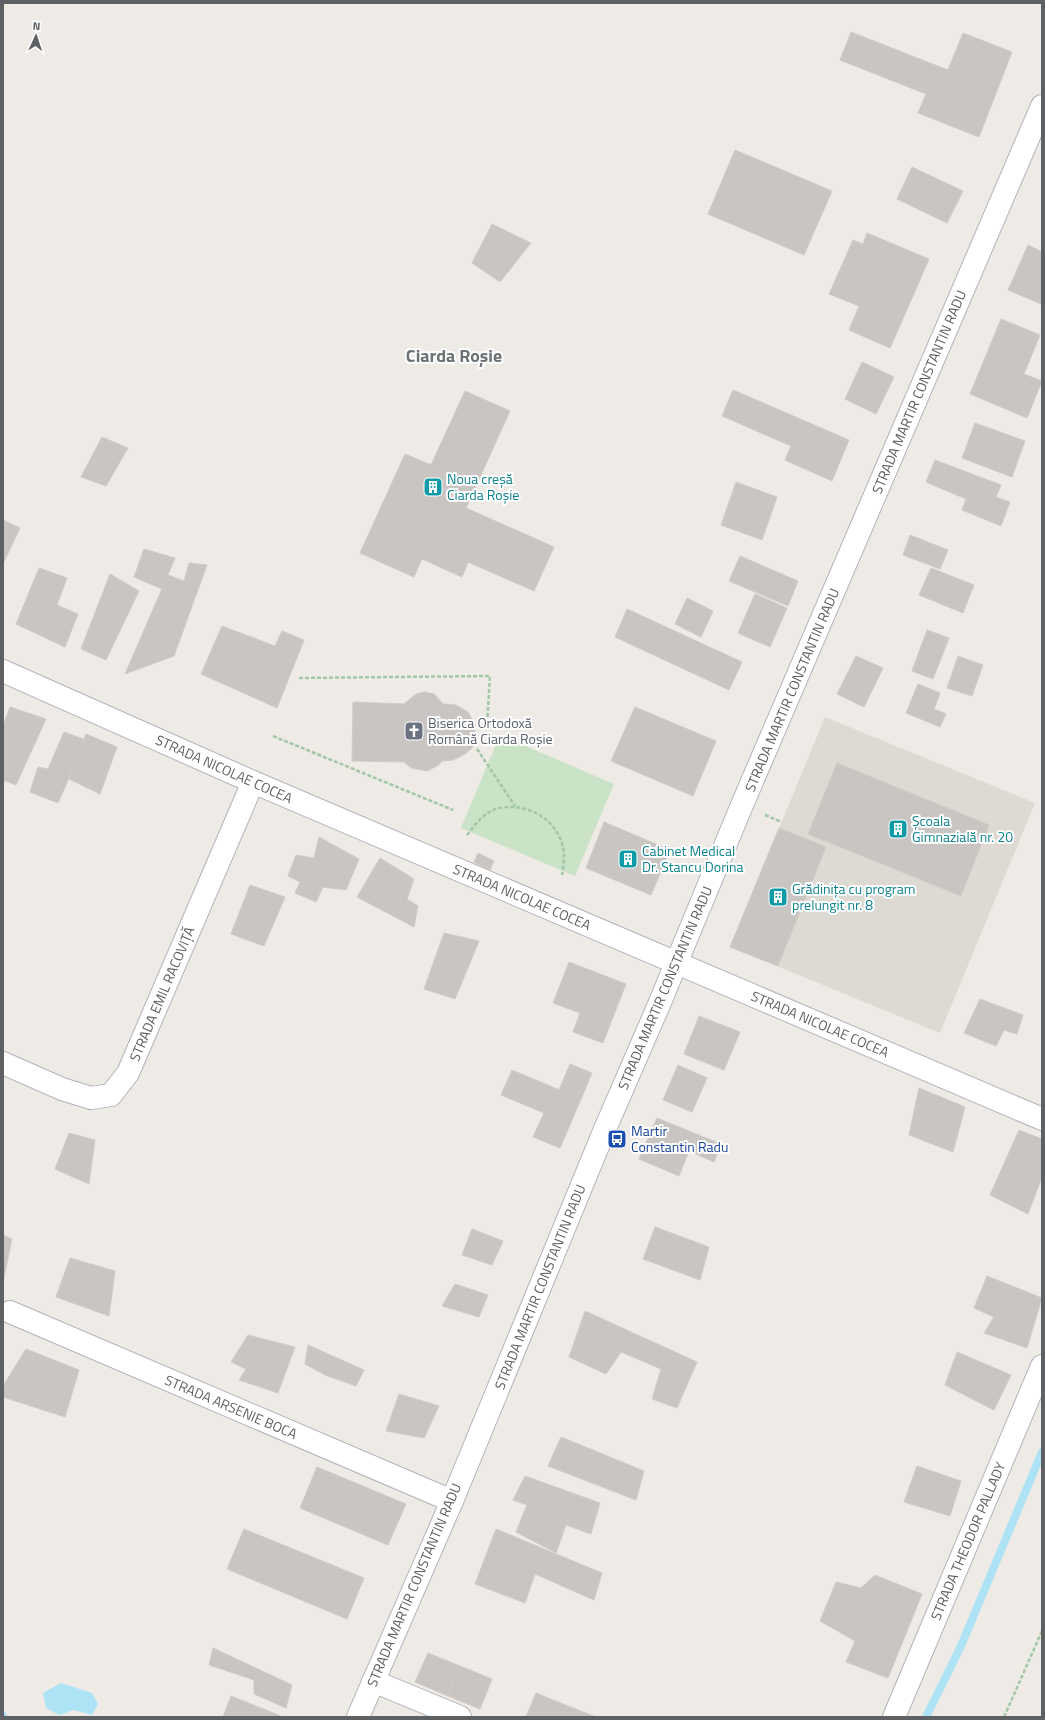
<svg xmlns="http://www.w3.org/2000/svg" width="1045" height="1720" viewBox="0 0 1045 1720" font-family="'Titillium Web',sans-serif">
<rect width="100%" height="100%" fill="#eeeae6"/>
<path fill="#dddad4" d="M825,717L1035,803L940,1033L730,947Z"/>
<path fill="#cae2c5" d="M500,735L614,784L575,876L461,828Z"/>
<path fill="#aee2f5" d="M61,1683L92,1693L98,1704L92,1715L74,1710L59,1715L46,1708L43,1693Z"/>
<g fill="none" stroke-linecap="round" stroke-linejoin="round">
<g stroke="#aee2f5" stroke-width="8">
<path d="M3,1716V1717"/>
<path d="M926,1717L961,1646L1042,1452"/>
</g>
</g>
<g fill="#c9c5c2" stroke="#d2cbc5">
<path d="M851,32L948,70L963,33L1012,52L979,137L918,113L926,94L840,60Z"/>
<path d="M735,150L832,191L804,255L708,214Z"/>
<path d="M912,167L963,191L947,223L897,199Z"/>
<path d="M492,224L531,243L500,282L472,263Z"/>
<path d="M867,233L929,259L913,296L842,265L853,240L863,244Z"/>
<path d="M1028,245L1042,252V301L1041,304L1008,290Z"/>
<path d="M842,265L913,296L890,348L849,330L859,306L829,294Z"/>
<path d="M1001,319L1040,335L1024,374L1042,381L1027,418L970,394Z"/>
<path d="M862,362L894,377L876,414L845,399Z"/>
<path d="M733,390L849,440L832,481L785,460L791,446L722,416Z"/>
<path d="M465,391L510,411L466,508L554,547L534,591L468,562L462,577L422,559L414,577L360,553L405,454L431,465Z"/>
<path d="M975,423L1025,441L1012,477L962,458Z"/>
<path d="M102,437L128,448L106,486L81,477Z"/>
<path d="M935,460L1001,485L996,497L1010,502L1001,526L962,510L966,499L926,482Z"/>
<path d="M736,482L777,497L762,540L721,525Z"/>
<path d="M3,520L20,528L3,564Z"/>
<path d="M910,535L948,550L940,569L903,555Z"/>
<path d="M144,549L175,558L162,589L134,577Z"/>
<path d="M740,556L798,581L788,606L729,581Z"/>
<path d="M189,563L207,565L174,656L125,674L168,575L184,581Z"/>
<path d="M39,568L67,578L57,605L78,614L65,647L16,624Z"/>
<path d="M931,568L974,585L963,613L919,595Z"/>
<path d="M110,574L139,591L106,660L81,649Z"/>
<path d="M755,594L787,608L770,647L738,633Z"/>
<path d="M687,598L713,611L701,637L675,624Z"/>
<path d="M627,609L742,662L729,690L615,637Z"/>
<path d="M222,626L275,646L282,631L304,640L277,708L201,674Z"/>
<path d="M927,630L949,638L933,679L912,671Z"/>
<path d="M856,656L883,668L864,707L837,694Z"/>
<path d="M958,656L983,665L972,696L947,688Z"/>
<path d="M918,684L940,693L934,709L946,714L940,727L906,713Z"/>
<path d="M425,692L434,694L443,704L456,705L468,712L475,724V738L472,748L465,754L453,760L442,761L439,765L427,771L411,768L404,762L352,761L353,702L404,704L416,694Z"/>
<path d="M10,707L46,719L16,785L3,780V726Z"/>
<path d="M635,707L716,741L693,796L611,761Z"/>
<path d="M64,732L86,740L58,803L30,792L38,767L48,769Z"/>
<path d="M86,734L117,747L100,794L69,779Z"/>
<path d="M837,763L989,825L961,896L808,834Z"/>
<path d="M604,822L670,850L651,895L586,868Z"/>
<path d="M779,828L826,847L778,966L730,947Z"/>
<path d="M319,837L359,859L346,890L323,887L316,902L295,893L300,882L288,876L296,855L314,858Z"/>
<path d="M478,853L494,861L490,870L474,862Z"/>
<path d="M380,858L414,879L407,899L418,906L414,927L357,897Z"/>
<path d="M250,885L285,897L264,946L231,934Z"/>
<path d="M444,933L479,941L455,999L424,989Z"/>
<path d="M569,962L626,984L603,1043L573,1032L580,1013L553,1003Z"/>
<path d="M980,999L1023,1015L1017,1034L1004,1030L996,1046L964,1033Z"/>
<path d="M699,1016L740,1032L724,1070L684,1054Z"/>
<path d="M570,1064L592,1073L581,1099L559,1090Z"/>
<path d="M678,1065L707,1078L692,1112L663,1100Z"/>
<path d="M512,1070L581,1099L560,1148L533,1137L544,1113L501,1095Z"/>
<path d="M919,1088L965,1107L953,1152L909,1135Z"/>
<path d="M657,1118L721,1144L714,1162L689,1151L679,1176L639,1159Z"/>
<path d="M1019,1130L1042,1139V1177L1028,1214L990,1195Z"/>
<path d="M69,1133L95,1140L89,1184L55,1169Z"/>
<path d="M655,1227L709,1247L700,1280L643,1259Z"/>
<path d="M472,1229L503,1241L492,1265L462,1255Z"/>
<path d="M3,1235L12,1239L3,1282Z"/>
<path d="M70,1258L115,1271L109,1316L56,1297Z"/>
<path d="M987,1276L1042,1298L1027,1348L984,1333L994,1317L974,1308Z"/>
<path d="M455,1284L488,1295L479,1317L442,1306Z"/>
<path d="M585,1311L697,1362L677,1408L652,1399L661,1369L621,1352L606,1374L569,1357Z"/>
<path d="M248,1335L295,1347L278,1393L239,1380L246,1369L231,1362Z"/>
<path d="M308,1345L364,1370L356,1386L325,1375L305,1364Z"/>
<path d="M26,1349L79,1370L65,1417L3,1397V1386Z"/>
<path d="M957,1352L1011,1375L994,1410L945,1385Z"/>
<path d="M399,1394L439,1406L424,1438L386,1431Z"/>
<path d="M561,1437L644,1471L636,1500L548,1466Z"/>
<path d="M917,1466L961,1481L950,1516L904,1502Z"/>
<path d="M317,1467L406,1504L388,1545L300,1508Z"/>
<path d="M525,1476L600,1503L591,1534L566,1525L556,1553L516,1532L527,1505L513,1500Z"/>
<path d="M244,1529L364,1578L347,1619L227,1569Z"/>
<path d="M496,1529L602,1573L594,1600L535,1574L525,1603L475,1584Z"/>
<path d="M875,1575L922,1594L888,1678L846,1662L855,1641L820,1621L836,1582L861,1588Z"/>
<path d="M213,1648L292,1685L286,1708L254,1694V1680L209,1665Z"/>
<path d="M428,1653L460,1666L448,1696L415,1682Z"/>
<path d="M460,1666L492,1679L480,1709L448,1696Z"/>
<path d="M536,1693L568,1706L563,1717H526Z"/>
<path d="M231,1696L281,1716L280,1717H223Z"/>
<path d="M568,1706L596,1717H563Z"/>
</g>
<g fill="none" stroke-linecap="round" stroke-linejoin="round">
<g stroke="#b1b3b6" stroke-width="24">
<g id="minor">
<path d="M3,671L253,782L1042,1119"/>
<path d="M3,1063L62,1089L91,1098L111,1095L128,1073L253,782"/>
<path d="M10,1312L452,1501"/>
<path d="M373,1681L460,1717"/>
<path d="M358,1717L452,1501L605,1129L658,1007L742,805L1042,106"/>
<path d="M894,1717L1042,1366"/>
</g>
</g>
<g stroke="#a2c7a6" stroke-width="2.5" stroke-dasharray="4 2" stroke-linecap="butt">
<path d="M299,678L490,676L487,724"/>
<path d="M273,736L453,810"/>
<path d="M477,749L515,806"/>
<path d="M765,815L782,822"/>
<path d="M467,835C475,825 483,813 496,809C528,800 563,822 564,856C564,862 563,869 562,875"/>
<path d="M1004,1717L1042,1631"/>
</g>
<use href="#minor" stroke="#fff" stroke-width="22"/>
</g>
<defs>
<g id="building-square" transform="scale(1)"><rect x="-9" y="-9" width="18" height="18" rx="4" fill="#0f9aa8" stroke="#fff"/><path d="M-4-6H4V6H1V3H-1V6H-4ZM-2.5-4.3h1.7v1.8h-1.7ZM.8-4.3h1.7v1.8H.8ZM-2.5-1h1.7V.8h-1.7ZM.8-1h1.7V.8H.8Z" fill="#fff"/></g>
<g id="church-square" transform="scale(1)"><rect x="-9" y="-9" width="18" height="18" rx="4" fill="#6b7280" stroke="#fff"/><path d="M-1.2-6h2.4v3.5h3.3v2.4h-3.3V6h-2.4V-.1h-3.3v-2.4h3.3Z" fill="#fff"/></g>
<g id="bus-square" transform="scale(1)"><rect x="-9" y="-9" width="18" height="18" rx="4" fill="#1a4fb4" stroke="#fff"/><path d="M-5-6H5V4H4V6H2V4H-2V6H-4V4H-5ZM-3.5-4V0h7V-4ZM-3.5 1.2v1.5H-2V1.2ZM2 1.2v1.5H3.5V1.2Z" fill="#fff"/></g>
</defs>
<g fill-rule="evenodd">
<use href="#building-square" x="433" y="487"/>
<use href="#church-square" x="414" y="731"/>
<use href="#building-square" x="898" y="829"/>
<use href="#building-square" x="628" y="859"/>
<use href="#building-square" x="778" y="897"/>
<use href="#bus-square" x="617" y="1139"/>
</g>
<g text-anchor="middle" stroke-width="4" stroke-linejoin="round" paint-order="stroke">
<g font-size="14" fill="#5d6164" stroke="#fff">
<text transform="translate(919 392) rotate(-67)" y="5">STRADA MARTIR CONSTANTIN RADU</text>
<text transform="translate(792 690) rotate(-67)" y="5">STRADA MARTIR CONSTANTIN RADU</text>
<text transform="translate(224 769) rotate(24)" y="5">STRADA NICOLAE COCEA</text>
<text transform="translate(522 897) rotate(23)" y="5">STRADA NICOLAE COCEA</text>
<text transform="translate(665 988) rotate(-67)" y="5">STRADA MARTIR CONSTANTIN RADU</text>
<text transform="translate(162 994) rotate(-67)" y="5">STRADA EMIL RACOVIȚĂ</text>
<text transform="translate(820 1024) rotate(23)" y="5">STRADA NICOLAE COCEA</text>
<text transform="translate(540 1287) rotate(-68)" y="5">STRADA MARTIR CONSTANTIN RADU</text>
<text transform="translate(231 1407) rotate(23)" y="5">STRADA ARSENIE BOCA</text>
<text transform="translate(968 1541) rotate(-67)" y="5">STRADA THEODOR PALLADY</text>
<text transform="translate(414 1585) rotate(-67)" y="5">STRADA MARTIR CONSTANTIN RADU</text>
</g>
<g font-size="14" fill="#0d838f" stroke="#fff" text-anchor="start">
<text x="447" y="484">Noua creșă<tspan x="447" dy="16">Ciarda Roșie</tspan></text>
<text x="912" y="826">Școala<tspan x="912" dy="16">Gimnazială nr. 20</tspan></text>
<text x="642" y="856">Cabinet Medical<tspan x="642" dy="16">Dr. Stancu Dorina</tspan></text>
<text x="792" y="894">Grădinița cu program<tspan x="792" dy="16">prelungit nr. 8</tspan></text>
</g>
<g font-size="14" fill="#5b616d" stroke="#fff" text-anchor="start">
<text x="428" y="728">Biserica Ortodoxă<tspan x="428" dy="16">Română Ciarda Roșie</tspan></text>
</g>
<g font-size="14" fill="#164399" stroke="#fff" text-anchor="start">
<text x="631" y="1136">Martir<tspan x="631" dy="16">Constantin Radu</tspan></text>
</g>
<g font-size="18" font-weight="bold" fill="#6e7376" stroke="#fff">
<text x="454" y="362">Ciarda Roșie</text>
</g>
</g>
<rect width="1045" height="1720" fill="none" stroke="#5d6164" stroke-width="8"/>
<g transform="translate(36 36) rotate(3)" stroke="#ffffff" stroke-width="3" paint-order="stroke">
<path d="M0-3L7 15L0 10L-7 15Z" fill="#5d6164"/>
<text y="-6" font-size="11" font-weight="bold" text-anchor="middle" fill="#5d6164">N</text>
</g>
</svg>
